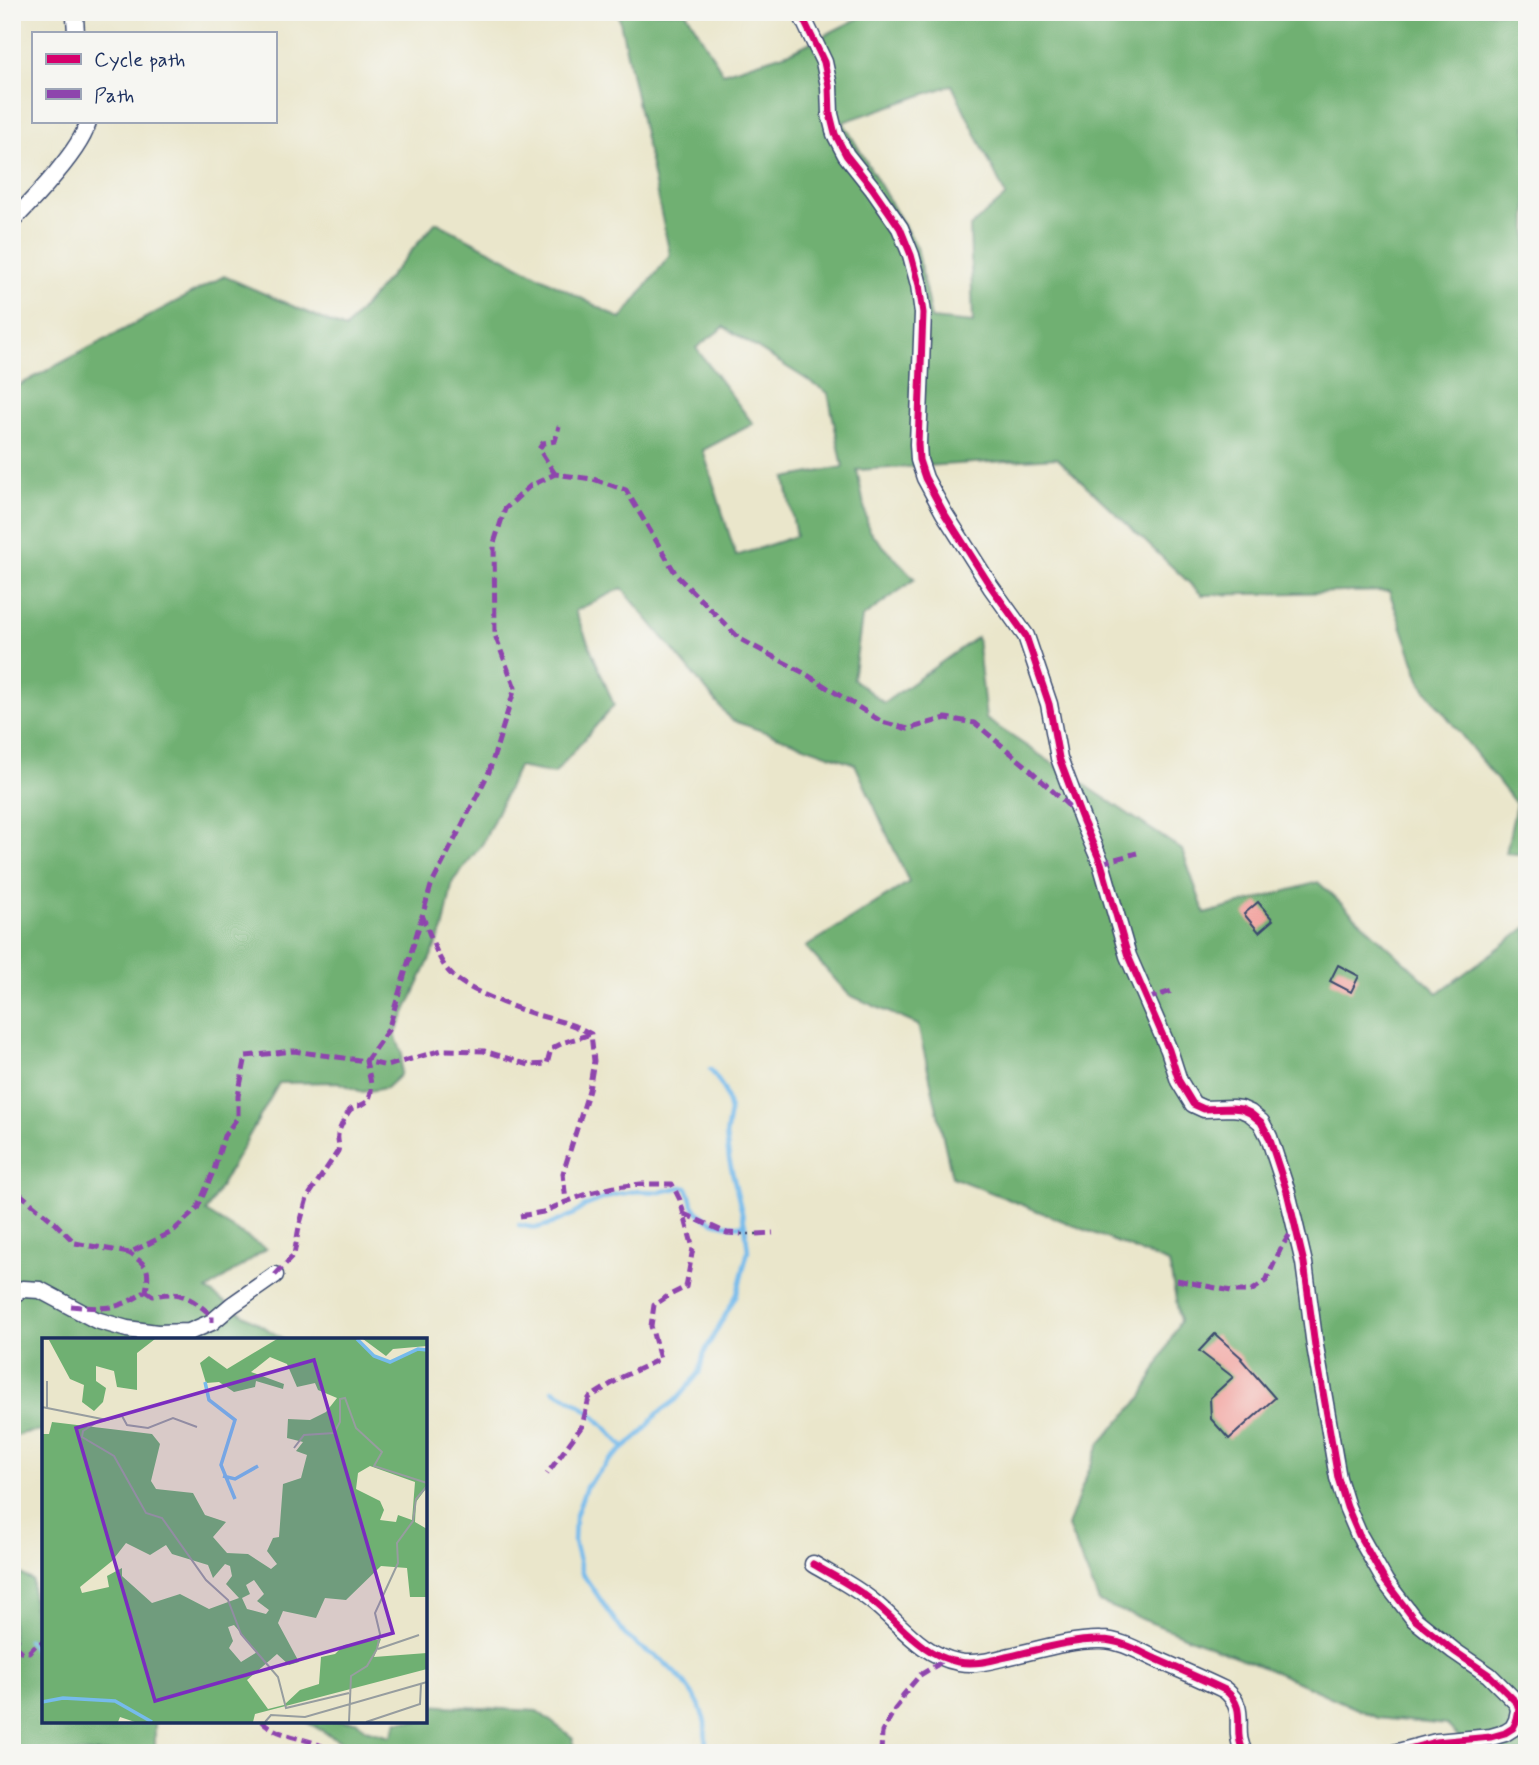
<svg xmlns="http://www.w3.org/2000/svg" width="1539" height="1765" viewBox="0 0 1539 1765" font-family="Mynerve,sans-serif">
<rect width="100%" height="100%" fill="#f6f6f2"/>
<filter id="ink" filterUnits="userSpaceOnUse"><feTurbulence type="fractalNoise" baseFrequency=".0143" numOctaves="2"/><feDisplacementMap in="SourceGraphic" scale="14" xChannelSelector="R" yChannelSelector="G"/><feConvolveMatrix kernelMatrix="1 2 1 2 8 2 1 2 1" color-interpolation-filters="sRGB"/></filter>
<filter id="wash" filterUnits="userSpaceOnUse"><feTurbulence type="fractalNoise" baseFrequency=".00686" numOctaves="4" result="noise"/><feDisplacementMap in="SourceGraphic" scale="28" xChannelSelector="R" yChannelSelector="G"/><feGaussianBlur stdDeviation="1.57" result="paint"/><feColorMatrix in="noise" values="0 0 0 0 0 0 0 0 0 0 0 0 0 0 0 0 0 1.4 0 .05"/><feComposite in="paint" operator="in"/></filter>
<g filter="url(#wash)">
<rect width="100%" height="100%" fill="#eae6cb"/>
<g fill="#6fb072" stroke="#457068" stroke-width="2" fill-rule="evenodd">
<path d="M618,12H686L723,73L793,51L871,12H1527V855L1506,853L1516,804L1422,685L1389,591L1202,595L1057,458L857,470L869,531L915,579L862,618L853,679L884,703L977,637L986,719L1182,850L1205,914L1318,882L1438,993L1527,927V1753H1475L1447,1725L1377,1718L1280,1674L1099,1602L1068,1527L1083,1484L1100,1443L1142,1397L1180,1321L1169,1263L952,1177L918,1025L849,995L806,947L909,882L855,764L731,720L622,588L575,611L614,705L554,774L518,767L483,843L453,881L443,930L395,1035L402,1053L400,1075L386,1088L362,1092L338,1082L279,1083L206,1212L266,1249L207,1290L244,1315L285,1340H44V1431L24,1433L12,1438V389L224,276L345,329L436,222L621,319L670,255ZM952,85L1006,196L970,227L973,323L931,319L917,247L843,122ZM724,327L828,393L843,467L785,478L796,536L736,556L703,450L753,424L696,348Z"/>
<path d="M12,1569L32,1580L34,1624L44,1625V1721H155V1748L157,1753H12Z"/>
<path d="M425,1705L537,1711L572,1737L577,1753H361L305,1721H357L365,1729L391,1736L397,1721H425Z"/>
</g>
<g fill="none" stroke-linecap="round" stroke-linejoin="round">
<g stroke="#76bbec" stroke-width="4.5">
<path d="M519,1225L536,1228L551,1224L574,1214L585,1206L613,1195L637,1191L660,1192L681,1187L687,1188C690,1194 690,1199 693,1205C702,1223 727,1227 745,1225"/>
<path d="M553,1390C587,1406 600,1420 624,1448"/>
<path d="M28,1640L37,1653"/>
<path d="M706,1753L705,1722L699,1704L684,1682L662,1660L643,1649L625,1635L582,1573L574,1542L575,1518L586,1487L610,1460L642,1433L657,1414L676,1400L699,1373L704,1353L737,1294L748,1251L745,1225L729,1159L726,1136L730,1111L724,1089L710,1069"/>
</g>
</g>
<g id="blocks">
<g fill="#f2a4a0">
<path d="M1258,902L1273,920L1259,932L1244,914Z"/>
<path d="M1338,965L1359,976L1351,992L1330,981Z"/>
<path d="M1215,1334L1242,1358L1241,1359L1275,1398L1229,1439L1211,1419L1210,1398L1233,1377L1199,1351Z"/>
</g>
</g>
</g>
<g filter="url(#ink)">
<use href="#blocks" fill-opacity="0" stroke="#3a4a6e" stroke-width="2"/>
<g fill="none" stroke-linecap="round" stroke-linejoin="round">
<g stroke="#3a4a6e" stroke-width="19">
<g id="minor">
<path d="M800,12L824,62L829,86L830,114L835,134L846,155L873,189L900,228L911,255L919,285L923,313L918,444L919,460L925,478L944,513L991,587L1026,636L1049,704L1059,758L1082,819L1101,863L1128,956L1169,1050L1179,1081L1193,1104L1204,1109L1232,1108L1241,1109L1250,1113L1261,1122L1269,1137L1287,1192L1304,1263L1315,1346L1338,1478L1347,1507L1359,1535L1385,1581L1414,1619L1454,1651L1489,1675L1517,1703L1519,1710L1517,1720L1513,1728L1505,1733L1491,1737L1436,1742L1394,1753"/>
<path d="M76,33L75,17L76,12"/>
<path d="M12,221C32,201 84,147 88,121"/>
<path d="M12,1295L23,1289L40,1290L96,1320L127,1329L157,1333L189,1332L212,1322L232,1305L275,1275"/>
<path d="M813,1564C833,1576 854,1586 872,1601C900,1623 921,1655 958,1662C975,1665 990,1661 1006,1657C1034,1651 1072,1639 1101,1640C1120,1640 1139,1651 1156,1659C1179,1669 1202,1679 1225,1690C1250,1710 1230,1731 1245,1753"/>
</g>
</g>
<path stroke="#3a4a6e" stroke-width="2.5" stroke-dasharray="2 5" stroke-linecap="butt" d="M741,1234H757"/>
<use href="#minor" stroke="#fff" stroke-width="16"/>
<g stroke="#8e44ad" stroke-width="5" stroke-dasharray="10 5" stroke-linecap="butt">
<path d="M555,474L539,449L543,443L555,441L559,426"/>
<path d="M1101,863L1137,853"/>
<path d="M422,915C430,933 437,960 451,974C466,990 513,1007 534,1014C554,1020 573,1023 591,1034L594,1061L589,1090L563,1173L566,1202"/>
<path d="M1147,999L1172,991"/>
<path d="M12,1180L20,1194L54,1222L75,1243L129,1253L172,1232L197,1209L214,1170L224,1136L238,1117V1096L246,1056L294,1051L366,1061L388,1030L431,886L489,772L515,688L495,635L494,543L505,509L530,486L555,474L593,479L626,490L677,576L740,639L804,673L882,722L908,729L946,718L975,723L1025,765L1074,811"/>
<path d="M684,1214L727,1233L741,1234"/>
<path d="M520,1216L543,1212L566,1202L590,1193L615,1187L641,1184H672L680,1200L693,1248L686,1287L668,1296L654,1305L651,1326L660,1359L622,1377L589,1398L582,1426L547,1474"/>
<path d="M757,1234L773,1233"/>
<path d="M275,1275L294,1255L299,1227L307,1198L338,1151C340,1144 337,1141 338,1135C338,1131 347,1113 350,1110C354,1106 361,1106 365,1103C377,1095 368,1072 366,1061L387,1066L442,1050L484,1051L529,1065L547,1064L551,1049L565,1042L591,1034"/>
<path d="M1177,1280L1231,1291H1251L1266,1281L1281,1248L1295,1226"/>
<path d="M146,1291L153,1296C159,1295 165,1294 171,1294C186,1293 202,1307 212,1316V1322"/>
<path d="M71,1306C105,1309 117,1311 146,1291C150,1268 148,1266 129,1253"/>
<path d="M12,1634L19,1642L16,1648L21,1651L29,1652L36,1645L44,1642"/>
<path d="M262,1721C281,1740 312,1736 333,1753"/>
<path d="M881,1753L882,1732L895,1709L900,1703L903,1695L920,1675L937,1665L944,1658"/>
</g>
<g stroke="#f6f6f2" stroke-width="11">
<g id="cycleway">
<path d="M800,12L824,62L829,86L830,114L835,134L846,155L873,189L900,228L911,255L919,285L923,313L918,444L919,460L925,478L944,513L991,587L1026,636L1049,704L1059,758L1082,819L1101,863L1128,956L1169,1050L1179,1081L1193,1104L1204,1109L1232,1108L1241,1109L1250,1113L1261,1122L1269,1137L1287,1192L1304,1263L1315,1346L1338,1478L1347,1507L1359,1535L1385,1581L1414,1619L1454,1651L1489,1675L1517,1703L1519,1710L1517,1720L1513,1728L1505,1733L1491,1737L1436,1742L1394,1753"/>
<path d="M813,1564C833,1576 854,1586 872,1601C900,1623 921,1655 958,1662C975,1665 990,1661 1006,1657C1034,1651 1072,1639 1101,1640C1120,1640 1139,1651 1156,1659C1179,1669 1202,1679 1225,1690C1250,1710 1230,1731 1245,1753"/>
</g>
</g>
<use href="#cycleway" stroke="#d6006c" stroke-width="7"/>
</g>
</g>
<g transform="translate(42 1338)">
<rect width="385" height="385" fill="#eae6cb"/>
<path d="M113,1L95,15V52L75,49L72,33L54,28V43L64,50L61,64L52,73L40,64L42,47L28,41L7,2ZM235,1H315L332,18L348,24L376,11L385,12V149L374,164L373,184L385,191V259H368L365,230L339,228L304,262L283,260L274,280L241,273L236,285L257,324L247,327L235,316L205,342L226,371L242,367L258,352L277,346L279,319L293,316L302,307L339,301L332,319L385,315V331L213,376L211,384H93L78,379L76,384H0V96H7L10,84L110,96L118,106L109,143L114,151L151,155L163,177L184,184L171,199L185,215L206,216L229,231L235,226L225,213L231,200L237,199L241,146L259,140L265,117L254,113L261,104L245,100L246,81L268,82L284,74L295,60L276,52L273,45L255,49L245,26L228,19L209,34L242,46L241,51L214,43L213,49L192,54L177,44L164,45L158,25L167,18L185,31ZM328,128L373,144L370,182L356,177L354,184L338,182L342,172L338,163L314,151L316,135ZM84,205L108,217L124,207L130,216L166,227L171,240L183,226L188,228L190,238L184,246L197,260L167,271L138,256L110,265L80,238V230L65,238L67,249L40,255L38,249L70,223ZM212,242L222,256L215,263L227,272L224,276L205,271L200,260L208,256L204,247ZM192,287L215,314L199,324L187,310L191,303L186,289ZM321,1H385V8L351,11L344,18Z" fill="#6fb072" fill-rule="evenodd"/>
<path fill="none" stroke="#76bbec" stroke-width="3.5" d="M315,1L332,18L348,24L376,11L385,12M163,44L167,62L193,82L179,127L193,161M181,138L193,141L216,128M0,364L21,360L73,363L110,384"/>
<path fill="none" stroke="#979d9f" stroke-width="2" d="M0,69L60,81L41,93L40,99L72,118L104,175L120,180L164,242L186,262L199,296L236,339L244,370L307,355M5,70V43M60,83L80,78L85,87L106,90L131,80L155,89M252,110L262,97L292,95L298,84V61L303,60L314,90L340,114L332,128L385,145M336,311L377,297M223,384L229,377L263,379L385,344M307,384L309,338L325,328L335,311L338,296L333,275L356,225L355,205L371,183L374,161L385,148M324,384L378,366L379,346"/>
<path fill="#7b2cbf" fill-opacity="0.15" stroke="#7b2cbf" stroke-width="3.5" d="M272,22L351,295L113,363L34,90Z"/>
<rect width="385" height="385" fill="none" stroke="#1b2f5e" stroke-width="3.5"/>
</g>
<rect width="1539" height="1765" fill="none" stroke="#f6f6f2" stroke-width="42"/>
<rect x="32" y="32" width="245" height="91" fill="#f6f6f2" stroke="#9ea6b7" stroke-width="2"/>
<rect x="46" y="54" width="35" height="10" fill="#d6006c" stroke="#9ea6b7" stroke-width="2"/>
<text x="94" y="66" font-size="21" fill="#1b2f5e">Cycle path</text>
<rect x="46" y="89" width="35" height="10" fill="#8e44ad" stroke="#9ea6b7" stroke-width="2"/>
<text x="94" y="102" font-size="21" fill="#1b2f5e">Path</text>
</svg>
